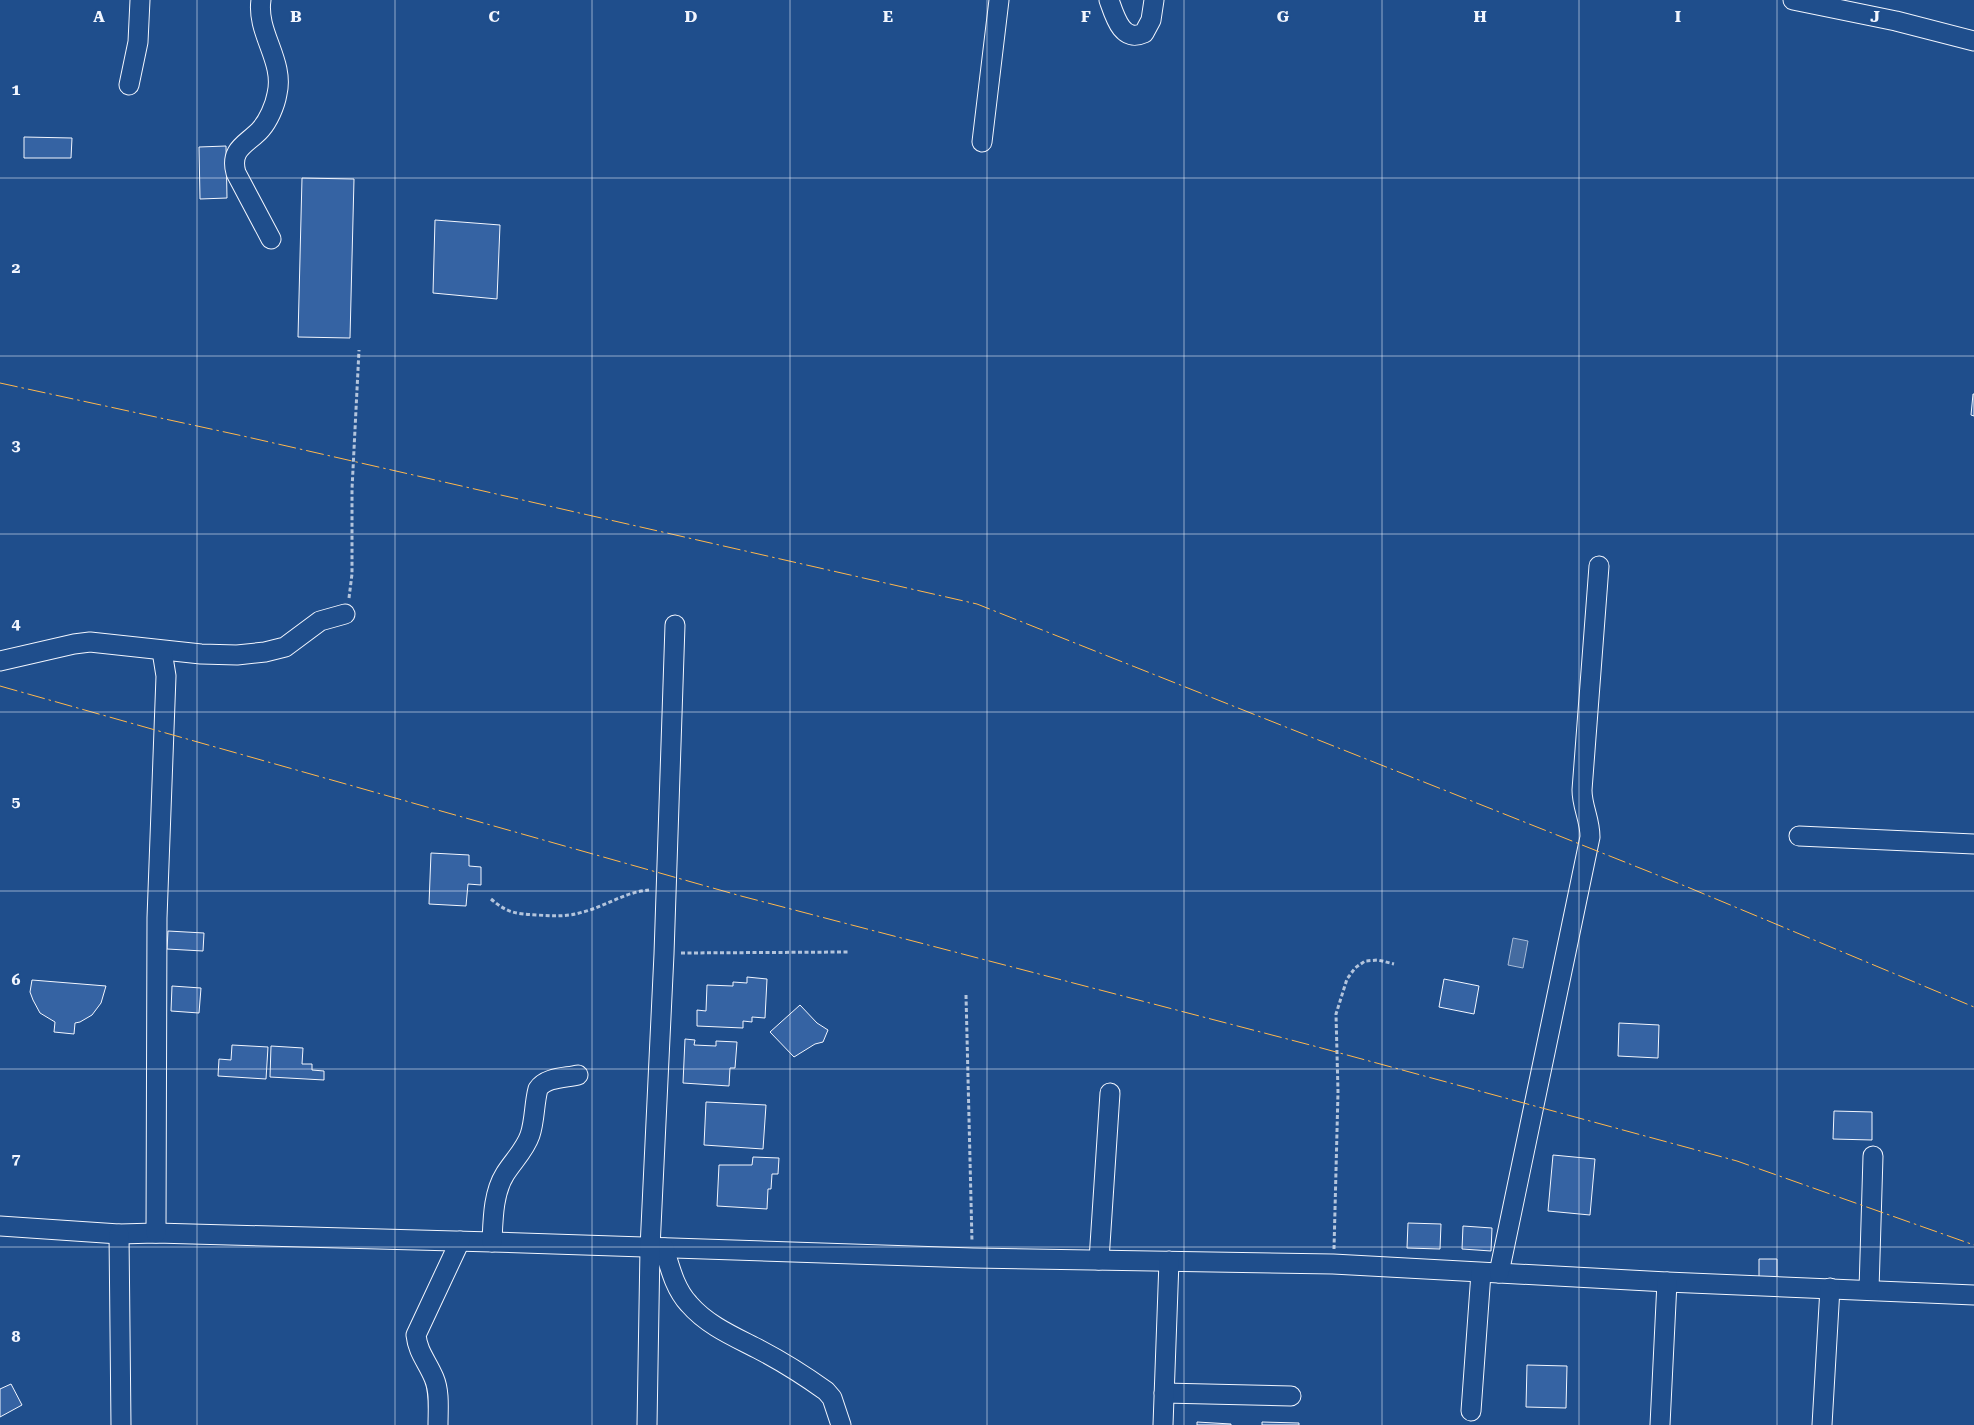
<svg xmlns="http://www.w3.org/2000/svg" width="1974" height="1425" viewBox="0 0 1974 1425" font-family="'Roboto Serif',serif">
<rect width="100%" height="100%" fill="#1f4e8c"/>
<path fill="#446ba0" stroke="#a8bbd7" d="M1513,938L1528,941L1523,968L1508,965Z"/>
<g fill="#3563a3" stroke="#f2f6ff">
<path d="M24,137L72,138L71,158H24Z"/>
<path d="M226,146L227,198L200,199L199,147Z"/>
<path d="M302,178L354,179L350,338L298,337Z"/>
<path d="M435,220L500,225L497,299L433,293Z"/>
<path d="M1973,394H1974V416L1971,415Z"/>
<path d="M431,853L469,855V866L481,867V885L468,884L466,906L429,904Z"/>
<path d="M168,931L204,933L203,951L167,949Z"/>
<path d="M747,977L767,979L765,1018L752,1017V1022L743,1021V1028L697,1026V1010L706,1011L707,985L733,986V982L747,983Z"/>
<path d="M1444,979L1479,986L1474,1014L1439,1007Z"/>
<path d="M32,980L106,986L101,1003L92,1015L80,1022L75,1023L74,1034L54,1032L55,1022L40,1013L33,1000L30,992Z"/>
<path d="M172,986L201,988L199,1013L171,1011Z"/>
<path d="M800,1005L817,1023L828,1030L823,1042L815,1044L794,1057L770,1032Z"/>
<path d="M1619,1023L1659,1025L1658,1058L1618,1056Z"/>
<path d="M685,1039L695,1040L694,1045L716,1046V1041L737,1042L735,1068H730L729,1086L683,1083Z"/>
<path d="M232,1045L268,1047L266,1079L218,1076L219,1059L231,1060Z"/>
<path d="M271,1046L303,1048L302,1064H312V1070L324,1071V1080L270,1077Z"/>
<path d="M706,1102L766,1105L763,1149L704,1145Z"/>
<path d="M1834,1111L1872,1112V1140L1833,1139Z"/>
<path d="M1553,1155L1595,1159L1590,1215L1548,1211Z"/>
<path d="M753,1157L779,1158L778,1174H772L771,1189H768L767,1209L717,1206L719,1165H752Z"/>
<path d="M1408,1223L1441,1224L1440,1249L1407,1248Z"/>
<path d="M1463,1226L1492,1228L1491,1251L1462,1249Z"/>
<path d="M1759,1259H1777V1279L1759,1278Z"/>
<path d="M1527,1365L1567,1366L1566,1408L1526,1407Z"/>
<path d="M11,1384L22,1405L0,1417V1389Z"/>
<path d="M1197,1422L1231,1424V1425H1197Z"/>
<path d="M1262,1422L1299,1423V1425H1262Z"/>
</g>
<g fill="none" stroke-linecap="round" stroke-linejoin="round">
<g stroke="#f2f6ff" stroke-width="21">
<g id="minor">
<path d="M261,0C256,33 285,61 277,94C275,106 268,121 261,129C248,144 229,148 236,173L271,239"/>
<path d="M1109,0C1115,17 1122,43 1144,33L1151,20L1154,0"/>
<path d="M1793,0L1896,21L1974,41"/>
<path d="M129,85L138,42L140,0"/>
<path d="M982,142L999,0"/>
<path d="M0,661L74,644L90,642L201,654L237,655L265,652L285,647L320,621L345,614"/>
<path d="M1799,836L1974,844"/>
<path d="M0,1226L119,1234L156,1233L492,1242L973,1258L1333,1264L1667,1282L1974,1295"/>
<path d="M156,1233L157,918L166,676L162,651"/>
<path d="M119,1234L121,1425"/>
<path d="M492,1242C493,1220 493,1193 505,1174C513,1161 525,1150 530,1135C535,1120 534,1104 538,1089C546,1077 565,1078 578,1075"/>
<path d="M664,1248C670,1268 675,1289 689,1304C708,1326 735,1337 760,1350C783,1362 805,1376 826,1391L832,1398L841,1425"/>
<path d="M1099,1260L1110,1093"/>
<path d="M1499,1273L1590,837C1590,819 1582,807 1582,790L1599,566"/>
<path d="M1869,1290L1873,1156"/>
<path d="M1164,1393L1291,1396"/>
<path d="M1471,1411L1481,1273"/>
<path d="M438,1425C438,1410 440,1392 434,1378C427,1361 418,1353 416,1335L460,1241"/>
<path d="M647,1425L650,1248L664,954L675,625"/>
<path d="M1163,1425L1169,1261"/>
<path d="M1660,1425L1667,1282"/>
<path d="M1822,1425L1830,1288"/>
</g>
</g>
<g stroke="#b3c4dc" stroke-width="3" stroke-dasharray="4 2.5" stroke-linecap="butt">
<path d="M349,598L352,574V489L359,350"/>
<path d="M491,899C507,913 516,914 537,915C553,916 567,917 583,912C606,906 625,892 649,890"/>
<path d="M681,953L848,952"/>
<path d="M966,995L972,1242"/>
<path d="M1334,1249L1338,1092L1336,1014L1347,979L1355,968L1365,961L1378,960L1394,964"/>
</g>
<use href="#minor" stroke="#1f4e8c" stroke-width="19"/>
<g stroke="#ffb74d" stroke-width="1" stroke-dasharray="18 4 2.5 4" stroke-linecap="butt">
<path d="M0,383L243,436L977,604L1685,886L1974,1007"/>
<path d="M0,686L741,896L1314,1046L1737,1161L1974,1245"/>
</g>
</g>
<path fill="none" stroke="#f2f6ff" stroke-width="1" stroke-opacity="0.55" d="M197,0V1425M395,0V1425M592,0V1425M790,0V1425M987,0V1425M1184,0V1425M1382,0V1425M1579,0V1425M1777,0V1425M0,178H1974M0,356H1974M0,534H1974M0,712H1974M0,891H1974M0,1069H1974M0,1247H1974"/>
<g font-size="16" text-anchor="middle" font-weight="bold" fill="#f2f6ff" stroke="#1f4e8c" stroke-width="4" stroke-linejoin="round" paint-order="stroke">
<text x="99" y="22">A</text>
<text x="296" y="22">B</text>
<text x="494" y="22">C</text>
<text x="691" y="22">D</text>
<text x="888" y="22">E</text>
<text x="1086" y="22">F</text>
<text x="1283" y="22">G</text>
<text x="1480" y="22">H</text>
<text x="1678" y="22">I</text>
<text x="1875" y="22">J</text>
<text x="16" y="95">1</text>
<text x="16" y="273">2</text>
<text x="16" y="451">3</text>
<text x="16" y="629">4</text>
<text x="16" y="807">5</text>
<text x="16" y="985">6</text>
<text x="16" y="1164">7</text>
<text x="16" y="1342">8</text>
</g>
</svg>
